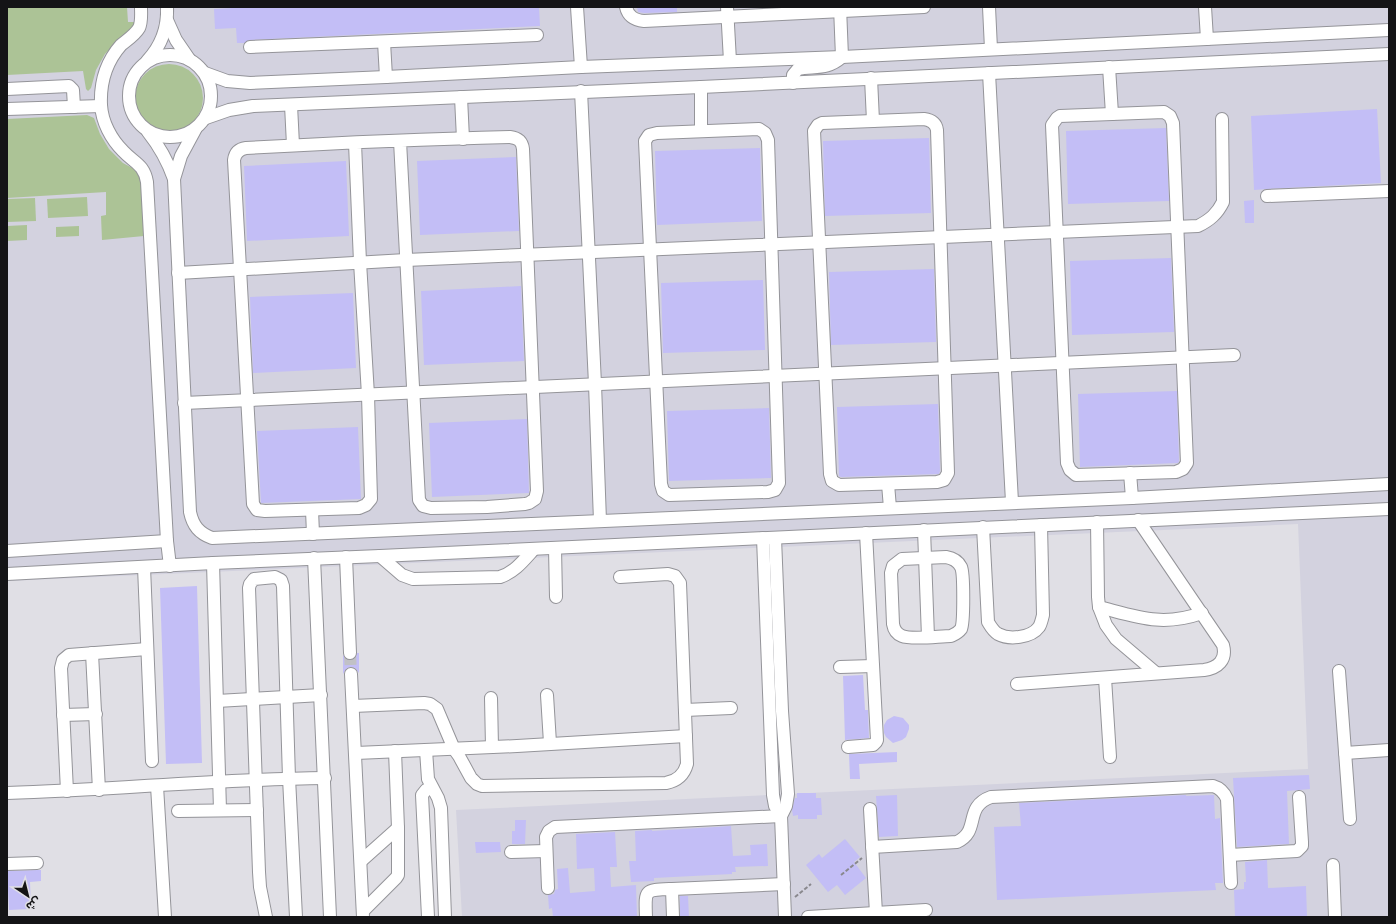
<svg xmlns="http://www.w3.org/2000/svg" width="1396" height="924" viewBox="0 0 1396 924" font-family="Lora,'Noto Sans Arabic',serif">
<rect width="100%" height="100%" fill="#e0dfe5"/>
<path fill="#d3d2df" d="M7,7H1389V917H462L456,810L1308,769L1298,524L7,581Z"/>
<g fill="#acc396">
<path d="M7,7H127L128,22H135L134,29L121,38L105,54L96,70L91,88L88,91L86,89L83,71L7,75Z"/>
<circle cx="169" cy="98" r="34"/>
<path d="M87,115L94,118L100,134L109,149L123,163L136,170L139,173L141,179L144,236L102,240L101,216L106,215V192L7,198V119Z"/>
<path d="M87,197L88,216L48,218L47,199Z"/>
<path d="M35,198L36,221L7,222V199Z"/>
<path d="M27,225V240L7,241V226Z"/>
<path d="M79,226V236L56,237V227Z"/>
</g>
<g fill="#c3bef6">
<path d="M250,7H539L540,26L250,40L244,43H237L236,28L215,29L214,9Z"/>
<path d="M637,7H677V12L644,13L638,12Z"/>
<path d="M1377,109L1381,183L1267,189L1254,190L1251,116Z"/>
<path d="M1166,128L1169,201L1068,204L1066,131Z"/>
<path d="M929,138L931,213L825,216L823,141Z"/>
<path d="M760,148L762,221L657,225L655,151Z"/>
<path d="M516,157L519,231L420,235L417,161Z"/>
<path d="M346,161L349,236L247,241L244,166Z"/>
<path d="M1254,200V223H1245L1244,201Z"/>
<path d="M1171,258L1174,332L1072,335L1070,261Z"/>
<path d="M934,269L936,342L831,345L829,272Z"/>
<path d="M763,280L765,350L663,353L661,283Z"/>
<path d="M521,286L524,361L424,365L421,291Z"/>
<path d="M353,293L356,368L253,373L250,297Z"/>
<path d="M1177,391L1179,461L1178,463L1080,467L1078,394Z"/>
<path d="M938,404L940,471L939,474L841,477L839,476L837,407Z"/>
<path d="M769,408L771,478L669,481L667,411Z"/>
<path d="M527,419L529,493L432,497L429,423Z"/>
<path d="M358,427L361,499L261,503L257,431Z"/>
<path d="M197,586L202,763L166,764L160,588Z"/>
<path d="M357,653H359V673L355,668L351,667L347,668L343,674V655L346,659L351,660L356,657Z"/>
<path d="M863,675L865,710H868L869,738L845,740L843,676Z"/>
<path d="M894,716L903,718L909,725V729L906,737L902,740L893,743L886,737L884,733V725L887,720Z"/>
<path d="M897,752V762L859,764L860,779H850L849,754Z"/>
<path d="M1309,775L1310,789L1287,791L1289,844L1237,847L1233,778Z"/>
<path d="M797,793H816V798H821L822,815H817V819H798V815L793,816L792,810L795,798H797Z"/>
<path d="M897,795L898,836L879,837L876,796Z"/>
<path d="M1186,795V796L1214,795L1215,819L1220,818L1223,883H1215L1216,890L997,900L994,827L1021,826L1019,803Z"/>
<path d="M515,820H526L525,844H512V831H515Z"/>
<path d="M731,826L733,856L751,855L750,845L767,844L768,866L735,867L736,872H732V874L654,878V881L631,882L629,861H636L635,831L652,830V831Z"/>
<path d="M615,832L617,867H610L611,887L636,885L637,917H553L552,908L549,909L548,895L554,894L555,890L558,889L557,869L568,868L570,893L595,891L594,868L577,869L576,834Z"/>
<path d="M845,839L860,857L854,862L866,878L845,895L837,885L828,892L806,865L819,854L822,858Z"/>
<path d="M475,842H500L501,852L476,853Z"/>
<path d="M1267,860L1268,888L1306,886L1307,917H1235L1234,890L1244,889V882H1246L1245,862Z"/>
<path d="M37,870H41V881L30,882L31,909L9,910L7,871Z"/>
<path d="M680,896H688L689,917H680Z"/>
</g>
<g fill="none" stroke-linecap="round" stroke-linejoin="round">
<path stroke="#c1c1c6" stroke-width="12" stroke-dasharray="12 6" stroke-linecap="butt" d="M350,653L351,674"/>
<g stroke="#949499" stroke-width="14">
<g id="minor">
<path d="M141,7C141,14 142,22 139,28C135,35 127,40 121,45C106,62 100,83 101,105C102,122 111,139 123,151C134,163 144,164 147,182L167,541L170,566"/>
<path d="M577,7L581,67"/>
<path d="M626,7C628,16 634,20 644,21L924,7"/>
<path d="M727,7L730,61"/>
<path d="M989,7L991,49"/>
<path d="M1205,7L1207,39"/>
<path d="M167,20L176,40L189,59"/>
<path d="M384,42L386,77"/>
<path d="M250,47L537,35"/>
<circle cx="170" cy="96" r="41"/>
<path d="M147,61C162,45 168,28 167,7"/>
<path d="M1109,67L1112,114"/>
<path d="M205,73L227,81L250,83L386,77L581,67L842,57L1389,30"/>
<path d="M989,73L1012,502"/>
<path d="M871,78L873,121"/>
<path d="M793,83V75L798,69C816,66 827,70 842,57L840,7"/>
<path d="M701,87V131"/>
<path d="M7,89L69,86L73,90L74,107"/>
<path d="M581,91L595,384L600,521"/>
<path d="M461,97L463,139"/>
<path d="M291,105L293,145"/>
<path d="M7,109L101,106"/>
<path d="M1164,112L1170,116L1173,123L1187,463L1183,469L1176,472L1076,475L1070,470L1067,463L1052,125L1057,118L1060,116Z"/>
<path d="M206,118L229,110L253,106L701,87L1389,54"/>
<path d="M924,119C931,120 936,123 937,130L948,473L944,480L937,482L839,485L832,481L830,474L814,131L818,125L822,123Z"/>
<path d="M759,129L765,133L768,140L779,483L775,490L768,492L669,495L663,491L661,484L645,141L649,135L657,133Z"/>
<path d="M195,130L181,156L174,179L190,512C193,526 199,533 212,538L1132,498L1389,484"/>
<path d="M148,132C160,147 168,162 174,179"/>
<path d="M355,143L360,262L368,395L371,499L366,505L359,508L265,511L257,510L253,504L234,160C235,153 239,149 246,148C334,143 422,139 510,137C518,138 522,141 523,149L537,491L535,499L529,503L525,504L487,507L431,508L423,506L419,500L400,141"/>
<path d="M1267,196L1389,191"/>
<path d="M178,273L406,260L1198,226C1210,220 1217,214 1223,202L1222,119"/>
<path d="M184,403L1234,355"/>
<path d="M1130,473L1132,498"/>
<path d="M888,484L890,508"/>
<path d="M312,510L313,534"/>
<path d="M1097,522L1098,597L1099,607L1106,625L1116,639L1156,673"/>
<path d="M983,527L988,622C991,627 993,631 998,634C1009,640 1031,638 1039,627C1041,624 1042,619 1043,615L1041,525"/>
<path d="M924,530L928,637"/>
<path d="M763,538L773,795L775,806L781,816"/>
<path d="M775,538L782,711L788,794L786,806L781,816L785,917"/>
<path d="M555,548L556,597"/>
<path d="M7,551L167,541"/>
<path d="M380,556L402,575L413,579L500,577C515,572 524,560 534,549"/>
<path d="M346,557L350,653"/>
<path d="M946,557C952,558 958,561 961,567C964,573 964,623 961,629C958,633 955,634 951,636C940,636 912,640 902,636C897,634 894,630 893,624L891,573L893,566L902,559Z"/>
<path d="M314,558L330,917"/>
<path d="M213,563L220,810"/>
<path d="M144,567L152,761"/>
<path d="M7,574L213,563L380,556L1389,509"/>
<path d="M1099,607C1138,617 1162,627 1202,613"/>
<path d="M92,653L99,790"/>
<path d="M840,667L873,666"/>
<path d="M1339,671L1350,819"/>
<path d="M351,674L363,917"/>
<path d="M1105,678L1110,757"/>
<path d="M1017,684L1204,670C1218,668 1227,660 1223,645L1138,520"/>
<path d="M547,695L550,743"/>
<path d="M491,698L492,747"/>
<path d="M217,701L321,695"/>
<path d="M353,706L424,703L430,704L437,709L454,749L459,756L471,778L477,784L482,786L666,783C677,781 684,775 687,764L680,583L675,576L668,574L620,577"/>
<path d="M685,710L731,708"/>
<path d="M63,715L96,714"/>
<path d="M848,747L873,745L876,742L877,740L866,533"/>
<path d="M426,750L428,779L438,798L441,808L445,917"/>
<path d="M356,753L517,746L686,736"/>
<path d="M1345,753L1389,750"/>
<path d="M157,786L165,917"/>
<path d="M67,791L61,668L63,660L69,655L147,649"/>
<path d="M7,793C113,790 219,779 325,778"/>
<path d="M870,809L876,913"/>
<path d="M178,811L257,810"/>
<path d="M872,847L957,842C981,831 963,807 991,797L1213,786C1220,788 1224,792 1227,799L1231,883"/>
<path d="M511,852L546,851"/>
<path d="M1230,855L1297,851L1302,846V842L1299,797"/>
<path d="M361,861L398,828"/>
<path d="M7,864L37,863"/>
<path d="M1333,865L1335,917"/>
<path d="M548,888L546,837L549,831L555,827L781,816"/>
<path d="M672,889L784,884"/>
<path d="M363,911L396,878L398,875V828L395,751"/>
<path d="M266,917L260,887L259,872L249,588L250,584L254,579L275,577L281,580L283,586L289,778L296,917"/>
<path d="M428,917L422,795L426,790L432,788"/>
<path d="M646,917C645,889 644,890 672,889L673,917"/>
<path d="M808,917L926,910"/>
</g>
</g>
<g stroke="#89888d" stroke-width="2" stroke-dasharray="4 2" stroke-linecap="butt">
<path d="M841,875L862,858"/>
<path d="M795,897L811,884"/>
</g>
<use href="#minor" stroke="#fff" stroke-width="12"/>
</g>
<rect width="1396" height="924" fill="none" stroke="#141416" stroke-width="16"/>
<g transform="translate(28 896) rotate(145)" stroke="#e0dfe5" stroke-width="3" paint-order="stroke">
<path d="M0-3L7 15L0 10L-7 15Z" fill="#141416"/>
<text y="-6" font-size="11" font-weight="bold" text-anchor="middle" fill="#141416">ش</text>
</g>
</svg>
